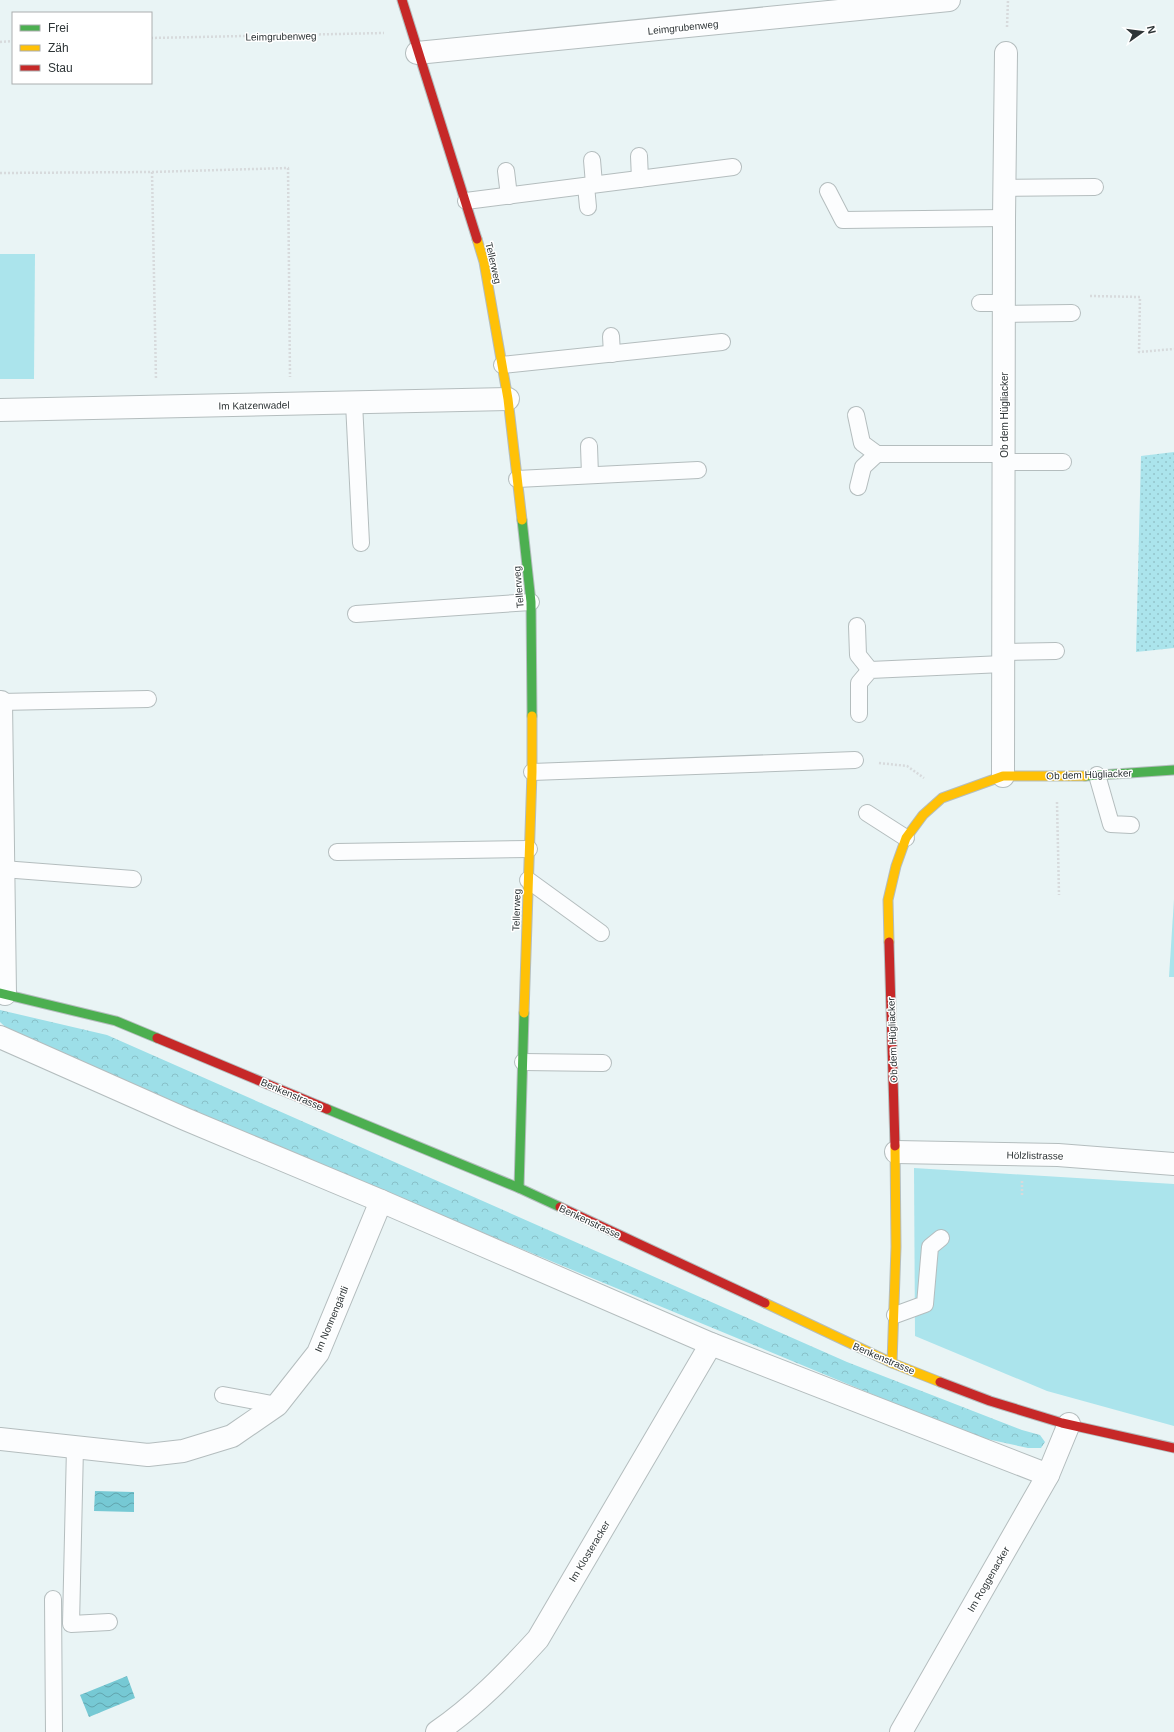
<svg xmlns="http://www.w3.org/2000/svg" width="1174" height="1732" viewBox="0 0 1174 1732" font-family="Helvetica,sans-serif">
<defs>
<pattern id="grass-dots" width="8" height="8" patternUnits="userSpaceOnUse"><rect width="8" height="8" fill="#abe4ec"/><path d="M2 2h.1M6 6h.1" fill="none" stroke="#93c4cb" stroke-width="1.8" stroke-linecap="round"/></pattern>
<pattern id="forest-crowns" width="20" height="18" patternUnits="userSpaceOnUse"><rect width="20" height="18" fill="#9ddfe8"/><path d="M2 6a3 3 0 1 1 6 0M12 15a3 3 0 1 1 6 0" fill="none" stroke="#88c0c8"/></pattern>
<pattern id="water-waves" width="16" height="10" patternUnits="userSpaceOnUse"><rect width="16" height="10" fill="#76c9d4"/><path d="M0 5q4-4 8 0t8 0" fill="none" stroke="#61a4ad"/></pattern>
</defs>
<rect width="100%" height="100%" fill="#e9f4f5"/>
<path fill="url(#grass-dots)" d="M1174,452V648L1136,652L1141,456Z"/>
<path fill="url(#forest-crowns)" d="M0,1010L107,1035L847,1362L1022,1430L1040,1435L1045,1442L1041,1448H1028L973,1436L20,1041L0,1022Z"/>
<g fill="#abe4ec">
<path d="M0,254H35L34,379H0Z"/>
<path d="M1174,899V977H1169Z"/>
<path d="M914,1168L1174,1184V1426L1047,1391L915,1336Z"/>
</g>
<g fill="url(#water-waves)">
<path d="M95,1491L134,1492V1512L94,1511Z"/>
<path d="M127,1676L135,1698L89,1717L80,1695Z"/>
</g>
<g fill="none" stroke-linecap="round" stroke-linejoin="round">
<g stroke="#b4bdbe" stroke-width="18">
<g id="lane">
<path d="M639,156L640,179"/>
<path d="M592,160L594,184"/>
<path d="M506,171L509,196"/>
<path d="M586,186L588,207"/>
<path d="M1004,188L1095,187"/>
<path d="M828,191L843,220L1004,218"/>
<path d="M466,201L733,167"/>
<path d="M980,303H1004"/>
<path d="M1004,314L1072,313"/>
<path d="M611,336L612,354"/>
<path d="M502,365L722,342"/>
<path d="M354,403L361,543"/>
<path d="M856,415L862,443L877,454"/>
<path d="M589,446L590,475"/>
<path d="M1004,462H1063"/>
<path d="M517,479L698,470"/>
<path d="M858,487L863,467L877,454H1004"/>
<path d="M356,614L531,602"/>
<path d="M857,626L858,655L870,670"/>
<path d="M1004,652L1056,651"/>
<path d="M0,702L148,699"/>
<path d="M859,714V683L870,670L1003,664"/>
<path d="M532,772L855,760"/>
<path d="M1097,775L1111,824L1131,825"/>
<path d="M867,813L906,838"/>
<path d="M337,852L529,849"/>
<path d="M3,869L133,879"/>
<path d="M528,880L601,933"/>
<path d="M523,1062L603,1063"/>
<path d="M895,1315L925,1304L930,1247L941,1238"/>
<path d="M223,1395L277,1405"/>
<path d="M75,1447L71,1624L109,1622"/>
<path d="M53,1599L54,1732"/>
</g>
</g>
<g stroke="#b4bdbe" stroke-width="24">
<g id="street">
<path d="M417,53L949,0"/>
<path d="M0,410L508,399"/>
<path d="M1,702L5,994"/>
<path d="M1003,776L1004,218L1006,53"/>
<path d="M0,1037L185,1119L381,1201L711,1344L1048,1475"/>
<path d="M896,1152L1058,1155L1174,1164"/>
<path d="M0,1439L148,1455L183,1451L232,1436L277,1405L318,1353L381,1201"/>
<path d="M437,1732C475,1706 507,1673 538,1639L711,1344"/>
<path d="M901,1732L1048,1475L1069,1424"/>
</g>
</g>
<g stroke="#b4bdbe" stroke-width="11">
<g id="fast">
<path d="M522,520L531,602L532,716"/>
<path d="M1085,776L1174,770"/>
<path d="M0,993L116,1021L157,1038"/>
<path d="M327,1109L519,1188L560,1207"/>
<path d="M519,1188L524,1013"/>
</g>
</g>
<g stroke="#b4bdbe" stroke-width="11">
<g id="slow">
<path d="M477,239L484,262L508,399L522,520"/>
<path d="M889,942L888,900L896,866L906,838L923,815L942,798L1003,776H1085"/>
<path d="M524,1013L532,772V716"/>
<path d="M765,1303L892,1363L940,1382"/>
<path d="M892,1363L896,1247L895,1146"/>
</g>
</g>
<g stroke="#b4bdbe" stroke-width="11">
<g id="jam">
<path d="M402,0L477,239"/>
<path d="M889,942L895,1146"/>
<path d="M157,1038L327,1109"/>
<path d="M560,1207L765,1303"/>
<path d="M940,1382L990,1401L1062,1423L1174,1448"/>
</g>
</g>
<g stroke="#d7dadc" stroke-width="2.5" stroke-dasharray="2 2" stroke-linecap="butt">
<path d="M1007,27L1008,0"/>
<path d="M151,38L384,33"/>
<path d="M0,42L13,41"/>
<path d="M152,172L156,380"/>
<path d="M0,173L152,172L288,168L290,377"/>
<path d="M1090,296L1140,297L1139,352L1174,349"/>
<path d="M879,763L907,766L924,778"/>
<path d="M1057,802L1059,895"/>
<path d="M1022,1181V1196"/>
</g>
<use href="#lane" stroke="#fcfdfe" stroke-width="16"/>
<use href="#street" stroke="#fcfdfe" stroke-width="22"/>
<use href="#fast" stroke="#4caf50" stroke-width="9"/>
<use href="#slow" stroke="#ffc107" stroke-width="9"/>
<use href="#jam" stroke="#c62828" stroke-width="9"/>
</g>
<g text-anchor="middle" stroke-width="3" stroke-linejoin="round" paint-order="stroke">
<g font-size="10" fill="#2e3537" stroke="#fff">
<text transform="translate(683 27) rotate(-6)" y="4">Leimgrubenweg</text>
<text transform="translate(281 36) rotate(-1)" y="4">Leimgrubenweg</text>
<text transform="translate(494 263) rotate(77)" y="4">Tellerweg</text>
<text transform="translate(254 405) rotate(-1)" y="4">Im Katzenwadel</text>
<text transform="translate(1004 415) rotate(-90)" y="4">Ob dem Hügliacker</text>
<text transform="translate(518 587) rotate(-95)" y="4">Tellerweg</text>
<text transform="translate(1089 774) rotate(-2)" y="4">Ob dem Hügliacker</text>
<text transform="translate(516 910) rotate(-88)" y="4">Tellerweg</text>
<text transform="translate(892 1040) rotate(-92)" y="4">Ob dem Hügliacker</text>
<text transform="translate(292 1094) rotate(23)" y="4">Benkenstrasse</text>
<text transform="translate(1035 1155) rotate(1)" y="4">Hölzlistrasse</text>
<text transform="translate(590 1221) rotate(25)" y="4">Benkenstrasse</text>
<text transform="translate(331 1319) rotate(-67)" y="4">Im Nonnengärtli</text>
<text transform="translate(884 1358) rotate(23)" y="4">Benkenstrasse</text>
<text transform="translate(589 1551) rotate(-59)" y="4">Im Klosteracker</text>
<text transform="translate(988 1579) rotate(-60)" y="4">Im Roggenacker</text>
</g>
</g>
<rect x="12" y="12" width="140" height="72" fill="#ffffff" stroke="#abaeaf"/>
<rect x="20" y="25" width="20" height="6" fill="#4caf50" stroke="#abaeaf"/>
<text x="48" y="32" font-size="12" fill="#2e3537">Frei</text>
<rect x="20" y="45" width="20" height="6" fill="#ffc107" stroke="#abaeaf"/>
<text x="48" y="52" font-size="12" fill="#2e3537">Zäh</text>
<rect x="20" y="65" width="20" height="6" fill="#c62828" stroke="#abaeaf"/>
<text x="48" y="72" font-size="12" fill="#2e3537">Stau</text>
<g transform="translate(1142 32) rotate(76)" stroke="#ffffff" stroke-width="3" paint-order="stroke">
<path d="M0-3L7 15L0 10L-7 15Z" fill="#2e3537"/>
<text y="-6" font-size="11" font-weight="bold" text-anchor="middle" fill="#2e3537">N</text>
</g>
</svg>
